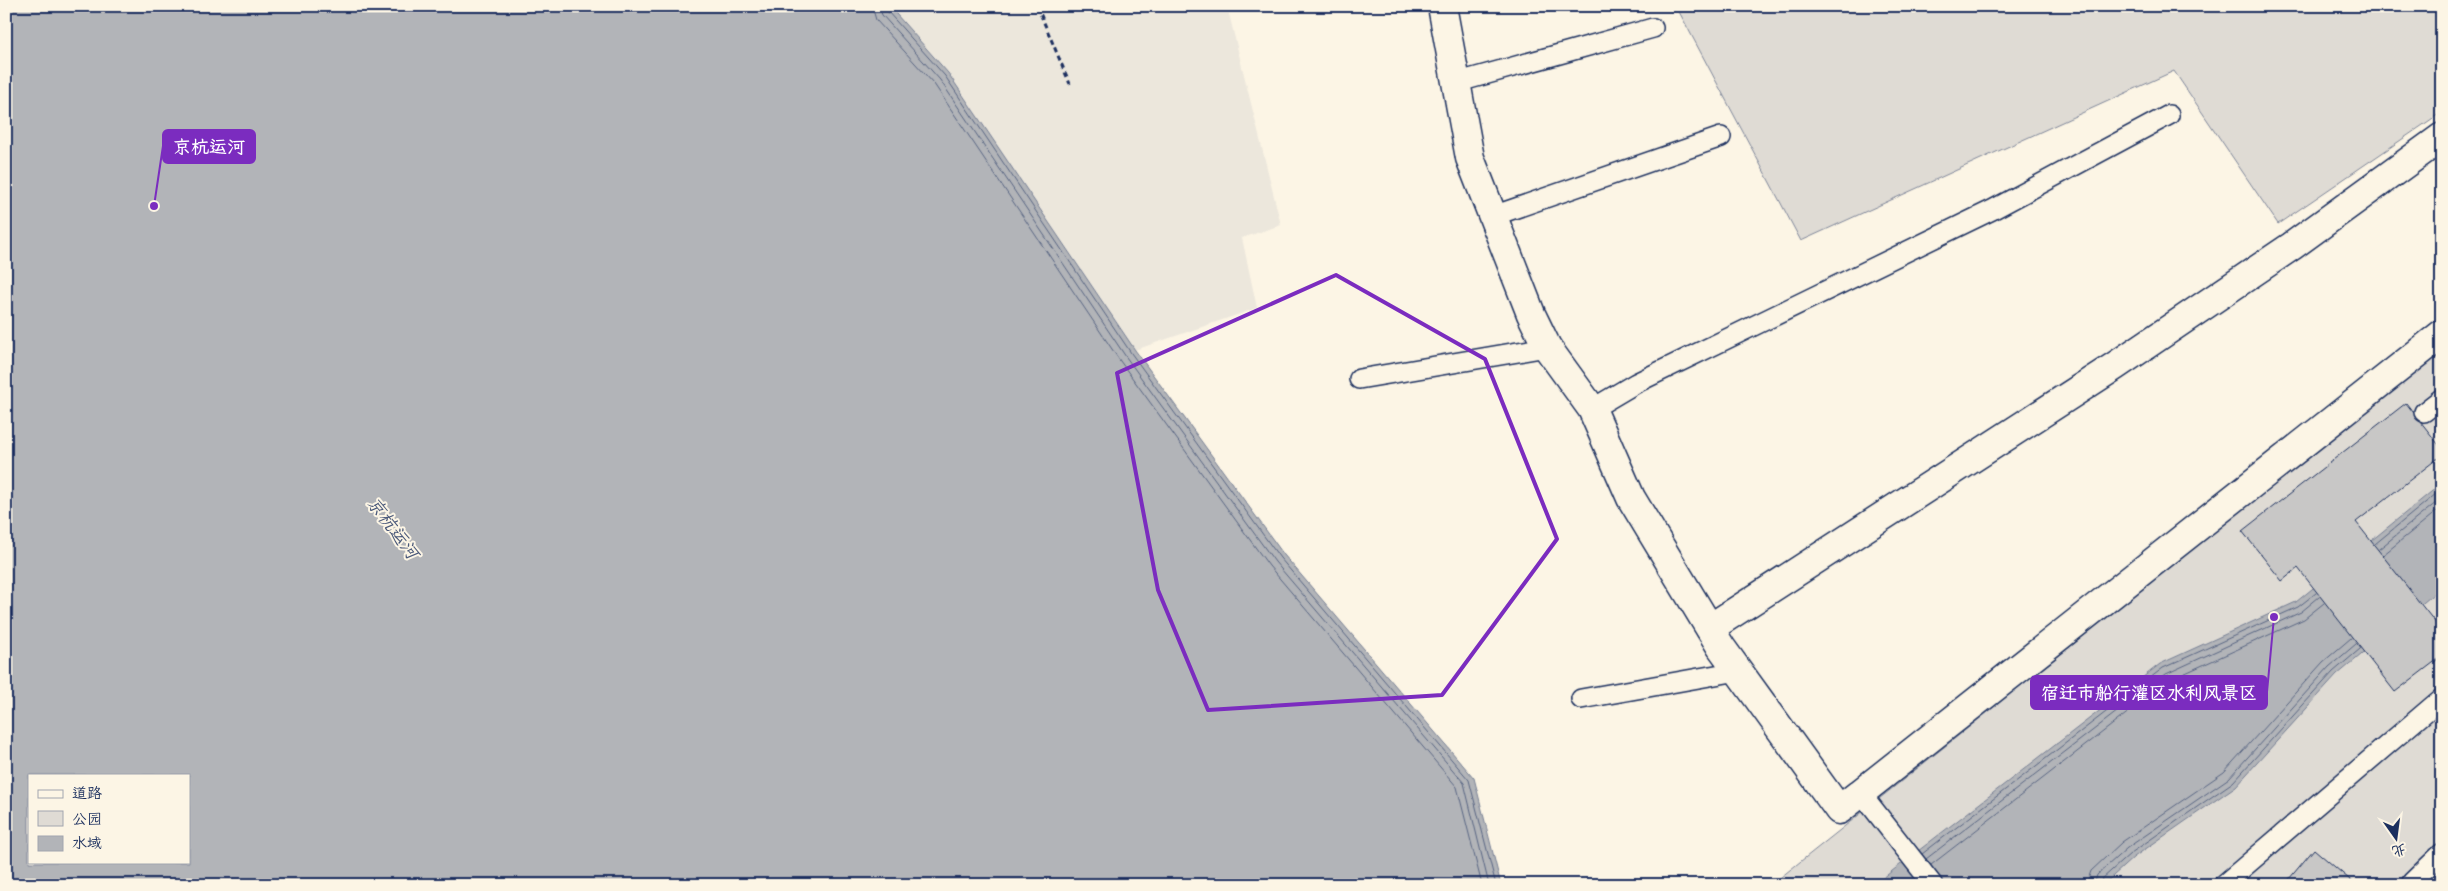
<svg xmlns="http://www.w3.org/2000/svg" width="2448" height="891" viewBox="0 0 2448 891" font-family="'Patrick Hand','LXGW WenKai TC',sans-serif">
<rect width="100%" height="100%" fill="#fcf5e5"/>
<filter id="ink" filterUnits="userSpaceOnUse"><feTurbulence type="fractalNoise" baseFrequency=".02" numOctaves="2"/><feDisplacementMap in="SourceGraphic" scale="10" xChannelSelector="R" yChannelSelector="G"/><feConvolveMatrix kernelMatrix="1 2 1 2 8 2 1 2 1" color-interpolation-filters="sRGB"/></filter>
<g filter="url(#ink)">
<path fill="#ece7dc" d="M889,6H1227L1281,225L1242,238L1257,308L1135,350L948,73Z"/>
<g fill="#dfdbd4" stroke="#7d8599">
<path d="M1676,6H2442V112L2278,224L2174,71L1801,241Z"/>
<path d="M2442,350V885H1771Z"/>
</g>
<g fill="#b2b4b8" stroke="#767f94" fill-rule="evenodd">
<path d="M6,6H889L948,73L1135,350L1284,555L1474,778L1501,885H6ZM29,775H189V862H29Z"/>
<path d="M2442,483V587L2337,675L2236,786L2134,857L2103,885H1874L2160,664L2296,602Z"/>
</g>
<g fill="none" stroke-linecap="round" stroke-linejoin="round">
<g stroke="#576482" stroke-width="1">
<path d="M872,6L876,20L934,84L1120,361L1269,566L1457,787L1482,885"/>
<path d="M879,6L882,15L940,80L1126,357L1275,562L1464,783L1489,885"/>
<path d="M886,6L887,11L945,76L1131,353L1280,558L1469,780L1496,885"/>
<path d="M2375,544L2442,489"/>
<path d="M2379,549L2442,498"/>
<path d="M2383,555L2442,507"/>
<path d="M1922,854L2163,668L2298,607L2316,593"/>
<path d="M1926,859L2166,674L2301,612L2319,597"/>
<path d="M1931,865L2170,680L2304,619L2324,603"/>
<path d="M2086,885L2091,871L2122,842L2224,772L2323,662L2351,638"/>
<path d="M2094,885L2097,875L2127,848L2229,778L2329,667L2356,644"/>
<path d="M2100,885L2102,879L2131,853L2233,782L2333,672L2360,649"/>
</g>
</g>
<g fill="#c8c7c6" stroke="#1b2f5e">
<path d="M2406,403L2442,449V455L2356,522L2442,631V656L2395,692L2298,568L2282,581L2242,531Z"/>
<path d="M2314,849L2356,885H2284Z"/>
</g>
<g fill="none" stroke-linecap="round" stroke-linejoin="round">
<g stroke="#1b2f5e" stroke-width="22">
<g id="lane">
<path d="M1455,83L1653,28"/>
<path d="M1493,216L1721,137"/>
<path d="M1359,379L1547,347"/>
<path d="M1592,409L1636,383L1992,210L2169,115"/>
<path d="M2424,412L2442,398"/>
<path d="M1581,699L1738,671"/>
<path d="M1861,793L1933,885"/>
<path d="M2412,882L2442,853"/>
<path d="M2223,885L2442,698"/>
</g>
</g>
<g stroke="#1b2f5e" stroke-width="31">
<g id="street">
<path d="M1442,6L1470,158L1531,314L1547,347L1592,409L1631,498L1721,647L1839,810L2442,334"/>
<path d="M1710,628L2115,366L2292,246L2442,137"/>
</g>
</g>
<g stroke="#1b2f5e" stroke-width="3" stroke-dasharray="5 4" stroke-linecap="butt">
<path d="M1037,6L1070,84"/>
<path d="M2442,614L2439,617L2442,621"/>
</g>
<use href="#lane" stroke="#fcf5e5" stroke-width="19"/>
<use href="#street" stroke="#fcf5e5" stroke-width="28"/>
</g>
</g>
<path fill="none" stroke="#7b2cbf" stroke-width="4" stroke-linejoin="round" d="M1336,275L1485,359L1557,539L1442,695L1208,710L1158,590L1117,373Z"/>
<g text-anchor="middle" stroke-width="4" stroke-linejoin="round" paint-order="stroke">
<g font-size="18" font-style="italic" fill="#485779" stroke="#fcf5e5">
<text transform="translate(393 528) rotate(53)" y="6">京杭运河</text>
</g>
</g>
<path fill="none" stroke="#7b2cbf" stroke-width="2" d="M154 206L163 146M2274 617L2267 692"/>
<g fill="#7b2cbf" stroke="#fcf5e5" stroke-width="2">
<circle cx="154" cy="206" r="5"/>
<circle cx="2274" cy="617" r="5"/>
</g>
<g fill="#7b2cbf" stroke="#7b2cbf" stroke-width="2">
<rect x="163" y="130" width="92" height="33" rx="5"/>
<rect x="2031" y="676" width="236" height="33" rx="5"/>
</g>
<g font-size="18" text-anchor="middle" font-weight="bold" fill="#fff">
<text x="209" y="153">京杭运河</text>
<text x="2149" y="699">宿迁市船行灌区水利风景区</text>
</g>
<rect width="2448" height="891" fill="none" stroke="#fcf5e5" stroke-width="25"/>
<rect x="12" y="12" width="2423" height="866" fill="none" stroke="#1b2f5e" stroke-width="2" filter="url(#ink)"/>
<rect x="28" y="774" width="162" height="90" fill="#fcf5e5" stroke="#a2a6af"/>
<rect x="38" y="790" width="25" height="8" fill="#fcf5e5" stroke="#a2a6af"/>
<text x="72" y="798" font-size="15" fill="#1b2f5e">道路</text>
<rect x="38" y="811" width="25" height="15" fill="#dfdbd4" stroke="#a2a6af"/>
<text x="72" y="824" font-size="15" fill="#1b2f5e">公园</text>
<rect x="38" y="836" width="25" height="15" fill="#b2b4b8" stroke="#a2a6af"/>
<text x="72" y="848" font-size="15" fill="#1b2f5e">水域</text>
<g transform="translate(2396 838) rotate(166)" stroke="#fcf5e5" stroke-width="4" paint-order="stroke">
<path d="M0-4L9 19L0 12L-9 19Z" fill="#1b2f5e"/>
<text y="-8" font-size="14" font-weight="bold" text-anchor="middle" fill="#1b2f5e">北</text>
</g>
</svg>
